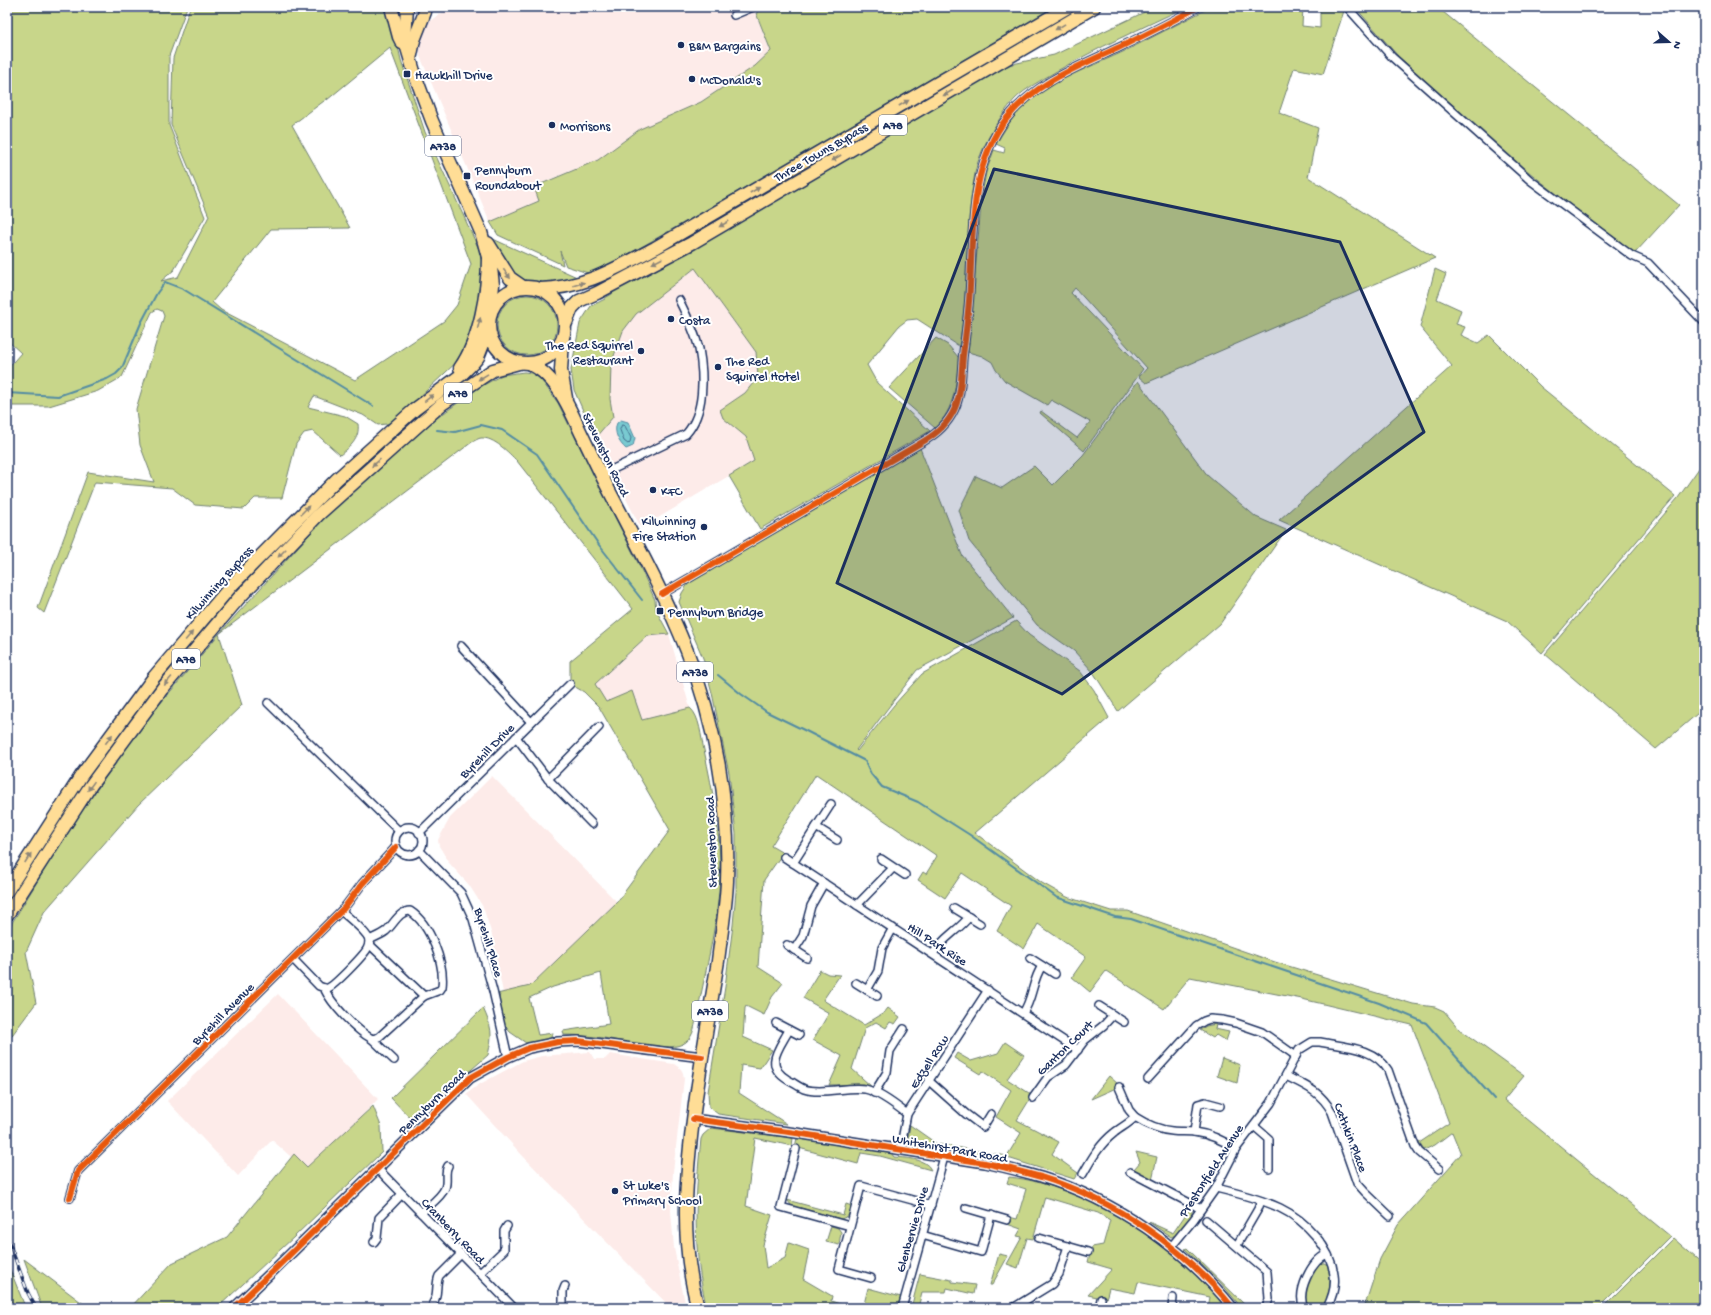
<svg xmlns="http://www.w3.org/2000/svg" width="1711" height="1315" viewBox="0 0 1711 1315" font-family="'Gochi Hand',sans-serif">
<rect width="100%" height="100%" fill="#fff"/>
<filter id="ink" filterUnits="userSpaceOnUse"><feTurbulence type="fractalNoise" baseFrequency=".025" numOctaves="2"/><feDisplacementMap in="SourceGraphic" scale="8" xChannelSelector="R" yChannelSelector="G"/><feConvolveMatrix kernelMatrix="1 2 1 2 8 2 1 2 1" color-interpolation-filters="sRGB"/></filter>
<g filter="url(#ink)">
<g fill="#fdebe9">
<path d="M451,7H753L771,52L755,66L701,102L640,129L598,160L534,186L539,201L490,222L420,56V40L428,22Z"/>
<path d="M695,268L756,352L758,377L745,393L720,410L723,418L746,437L754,461L641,528L595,438L613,417L610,399L611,364L623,331L636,314Z"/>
<path d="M669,634L690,708L642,720L606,702L595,684L647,636Z"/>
<path d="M492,776L617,902L530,986L503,993L492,935L483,907L469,885L450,864L439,846L438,840L450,818Z"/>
<path d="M278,994L378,1099L308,1172L272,1140L238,1176L167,1101Z"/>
<path d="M590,1052L594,1059H605L610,1054L674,1064L681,1069L683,1073L684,1079L673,1172L671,1211L674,1248L686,1308H671L521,1154L466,1094L480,1084L523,1061L542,1056Z"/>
</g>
<g fill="#c8d68a" stroke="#728274" fill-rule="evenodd">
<path d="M7,7H187L169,56V125L205,217L174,270L161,281L178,277L209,216L171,125L173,58L190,7H389L401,60L425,132L482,256V295L462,357L393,422L386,424L378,425L363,415L314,396L308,407L345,416L358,424C360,439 350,447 340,455L313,431L304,433L296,444L282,498H255L244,509L195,505L172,488L95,482L44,613L38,608L88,472L154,482L140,445L136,409L164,316L162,311L157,309L152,312L122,377L98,391L49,406H7V369L21,353L7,340ZM390,48L471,264L457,305L444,321L355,380L221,310L212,302L271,229L350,228L292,125L328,98L327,100Z"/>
<path d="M770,7H1054L699,214L608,266L591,274L566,266L560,251L563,265L498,235L490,222L539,201L534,187L598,160L640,129L701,102L755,66L771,51L756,13Z"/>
<path d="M1155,7H1186C1142,28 1097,48 1055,72C1042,80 1026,88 1015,99C999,116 979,151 975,173C964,230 970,289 959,346L917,319L907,320L899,326L867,365L877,383L930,431L760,529L729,476L754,461L746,437L723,418L720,410L745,393L758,377L756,352L695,268L636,314L623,331L611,364L610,399L613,417L595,438L574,390L571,370L580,323L591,306L605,299V298L612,294L611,291L641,277L780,199L1008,65L1054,55Z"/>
<path d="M1211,7H1303L1302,26L1320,28V7H1341L1344,11L1323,74L1294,68L1279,113L1318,128L1308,177L1435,258L1146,383L1139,377L1147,368L1075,288L1071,293L1143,369L1084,451L1040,413L1041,411L1077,438L1090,422L1051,400L1047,405L1005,381L996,370L992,362L982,356L968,352L982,194L986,172L994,150L1004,153L1005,148L996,144C1004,131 1012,117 1023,107C1052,79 1092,67 1127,50C1155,36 1183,21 1211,7Z"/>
<path d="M1355,7H1437L1679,205L1635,253L1568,203L1524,168L1398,56Z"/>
<path d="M493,239L579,278C562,282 530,287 515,276C506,270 498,249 493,239Z"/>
<path d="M1435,269L1446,274L1437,299L1461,310L1456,324L1465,327L1461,335L1478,343L1489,335L1541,387L1675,496L1542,653L1507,621L1279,520L1452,366L1420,327Z"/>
<circle cx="527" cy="325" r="30"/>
<path d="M936,338L948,345L959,358C956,384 955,409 935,428L889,388Z"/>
<path d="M524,372L531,373L539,377L558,403L640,567L655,600L656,610L669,634L647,636L595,684L606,702L632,691L642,720L690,708C700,716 701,738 704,750C713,791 721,835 720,876C718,922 706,969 697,1014C695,1024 694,1036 686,1042C671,1054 622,1041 604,1038C591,1036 577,1035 564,1035L563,1031L609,1024L601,973L553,987L529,998L538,1035L553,1033L550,1039L546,1041L526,1043L510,1032L503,1023L498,1000L500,995L497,994L530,986L617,902L670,830L599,707L584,692L570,684V661L633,609L517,461C509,453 494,437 481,438C479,438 474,441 472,442L219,634L242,705L138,805L44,912L26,952L36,1003L7,1042V931L73,823L148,718L219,634L327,515L380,466L437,418L480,387L502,375Z"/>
<path d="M1138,381L1208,476L1256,517L1286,530L1220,624L1118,711L1093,672L1074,651L1037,625L969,541L959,510L976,476L1002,488L1034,466L1053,485L1083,455Z"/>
<path d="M920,448L962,555L1013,618L917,670L856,750L857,751L894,705L922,674L1016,621L1029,635L1080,671L1094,690L1109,718L975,833L1042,883L1067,897L1111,911H1128L1275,962L1413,1004L1435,1007L1444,1011L1459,1029L1524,1076L1504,1100L1670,1236L1598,1308H1364L1380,1259L1398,1225L1461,1154L1452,1132L1435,1145L1424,1150L1419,1143L1449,1123L1412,1025L1302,999L1190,977L1164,1009L1106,971L1090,992L1072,977L1086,957L1038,924L1024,949L997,931L1011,906L962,873L945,898L918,880L923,872L926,874L937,856L816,774L771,846L783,853L764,880L758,967L783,983L772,997L764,1015L746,1006L745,1008L743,1037L772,1050L760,1068L741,1065L739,1093L787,1124L718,1114L709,1107L708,1092L725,987L733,925L736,891V834L729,773L712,693L703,658L679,602L682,593L688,584Z"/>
<path d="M1704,461V708L1656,749L1545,654L1678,498Z"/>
<path d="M820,970L828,974L840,975L823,1000L864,1025L884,1013L888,1008L900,1017L895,1024L890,1022L886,1028L876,1022L865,1028L852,1069L872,1087L864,1084L829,1085L842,1056L813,1040L829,1013L803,998Z"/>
<path d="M483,1008C492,1028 493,1033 488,1055L413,1121L391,1098Z"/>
<path d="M1216,1024L1215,1029L1229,1032L1226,1041L1216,1035L1213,1038L1200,1030L1206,1026Z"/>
<path d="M1005,1042L1024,1055L1007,1079L1029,1093L1030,1099L1017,1120L1059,1142L1052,1154L1078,1173L1074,1179L1011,1159L914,1144L908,1138L910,1125L937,1144L1007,1156L1021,1133L996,1117L1011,1090L982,1071L980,1074L954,1058L957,1053L971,1061L998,1053Z"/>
<path d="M1222,1058L1240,1065L1237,1083L1217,1076Z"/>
<path d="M1109,1076L1118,1084L1116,1088L1091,1099Z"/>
<path d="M373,1106L381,1126L382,1152L294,1237L217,1308H130L172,1263L227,1237L294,1154L307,1167Z"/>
<path d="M711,1128L793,1138L792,1146L755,1138L746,1206L772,1215L763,1245L766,1268L785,1258L789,1243L809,1250L803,1279L832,1296L831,1301L849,1307L864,1304L868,1288L901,1297L897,1308H707C692,1253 695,1195 701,1139L703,1135Z"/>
<path d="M797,1138L891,1153L894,1157C905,1158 926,1158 931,1170L880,1156L861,1153L858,1164L795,1147Z"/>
<path d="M1136,1152L1157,1157L1152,1180L1134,1169L1140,1162Z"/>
<path d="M1009,1177C1087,1185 1178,1249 1227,1308H1208L1210,1297L1138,1282L1135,1293L1109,1288L1106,1299L1088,1295L1112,1269L1088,1262L1092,1247L1103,1245L1110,1220L1098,1213L1045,1197L1033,1239L1027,1238L1018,1268L1007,1264L1022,1237L1017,1236L1021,1229L1007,1224L1009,1217L1017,1219L1026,1189L1007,1183Z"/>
<path d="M787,1200L843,1215L846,1204L852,1206L848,1216L841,1219L792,1206Z"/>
<path d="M1190,1208L1192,1211C1193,1220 1179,1235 1171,1237L1149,1222L1173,1233Z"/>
<path d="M831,1226L838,1228L841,1232L839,1245L826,1242Z"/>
<path d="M1673,1238L1704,1265V1308H1603Z"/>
<path d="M1187,1248L1248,1308H1242L1220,1282L1185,1249Z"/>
<path d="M999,1254L1008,1256L992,1285H990Z"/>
<path d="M24,1259L89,1308H42Z"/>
<path d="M7,1262L24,1304L26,1308H7Z"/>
<path d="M1320,1263H1324L1328,1265C1332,1283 1330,1291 1324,1308H1308C1301,1295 1311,1273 1320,1263Z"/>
<path d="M920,1274L952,1280V1282L975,1285L973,1294L947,1288L946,1292H922L918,1308H911Z"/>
</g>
<path fill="#79cad1" stroke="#538ca3" d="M621,420L628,422L635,438L633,446L626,449C619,443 613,432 617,423Z"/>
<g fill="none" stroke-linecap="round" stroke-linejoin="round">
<path stroke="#416d8c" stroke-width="1" d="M622,425L625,426L631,438L630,442L628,444L624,441L620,430Z"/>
<g stroke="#538ca3" stroke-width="2">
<path d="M7,393L58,396L107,379L116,374L122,368L141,323L157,293L165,282L183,289L373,406"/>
<path d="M437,430L455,432L481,425L502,430L537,454L599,545L642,600"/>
<path d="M718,675L741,694L767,712L806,731L865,761L871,774L882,787L918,802L970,835L1056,897L1115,917L1131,919L1379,1003L1426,1023L1494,1099"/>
</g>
<g stroke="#1b2f5e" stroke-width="10">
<g id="minor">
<path d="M1347,7L1392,57L1530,180L1632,256L1648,263L1704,322"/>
<path d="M734,15L753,7"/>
<path d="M601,475L686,434C705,413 704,376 699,349C695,332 687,316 679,300"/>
<path d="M662,594L919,444C933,436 944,428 952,414C962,397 961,375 963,355C966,332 969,309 970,286C973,230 970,164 1007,118C1036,82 1080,66 1120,47C1147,34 1173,21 1198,7"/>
<path d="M461,646L531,722"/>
<path d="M268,703L399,831"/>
<path d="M516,737L548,779L592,824"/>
<path d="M548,779L599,727"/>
<path d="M816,827L837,840"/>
<circle cx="409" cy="841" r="14"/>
<path d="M419,833L570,684"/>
<path d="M419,850L461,893L473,919L493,991L508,1057"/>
<path d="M784,857L1078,1050"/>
<path d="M881,859L905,875"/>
<path d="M793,863L831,804"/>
<path d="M857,905L893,868"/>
<path d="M954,908L980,924"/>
<path d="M369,944L424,996"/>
<path d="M787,945L807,958"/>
<path d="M794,950L803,936L811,906L824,883"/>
<path d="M933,954C942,938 958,931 969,917"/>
<path d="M1030,958L1055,974"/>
<path d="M293,959L319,986C322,987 325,989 328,988C335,985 363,956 367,949C369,946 369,942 369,940C368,933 347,916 341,911"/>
<path d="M856,983L877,996"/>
<path d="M324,988C332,1005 356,1030 372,1039L379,1037L424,996L440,990L442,987C445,963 430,924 410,911C399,911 394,924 386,931C381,935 375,937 369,940"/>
<path d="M867,990L878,971L882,948L893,928"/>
<path d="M1099,1006L1124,1022"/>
<path d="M1023,1013C1033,999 1032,980 1042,966"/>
<path d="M776,1023L799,1035"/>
<path d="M789,1030C779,1049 763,1065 788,1080C794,1083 799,1087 804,1089C821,1095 848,1086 865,1089C878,1092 897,1106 907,1114"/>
<path d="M372,1039L394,1060"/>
<path d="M1286,1076C1306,1086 1320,1091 1332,1112L1357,1183L1365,1192L1390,1216"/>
<path d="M1148,1079L1196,1026L1204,1021L1210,1019L1222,1020L1236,1023L1262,1032L1296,1056"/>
<path d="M929,1081L966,1114L983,1127L991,1114"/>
<path d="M1119,1087L1129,1110L1135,1117"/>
<path d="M874,1093L887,1072L890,1051L904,1029"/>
<path d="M1033,1098L1048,1077L1066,1065L1085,1040L1104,1025L1113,1015"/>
<path d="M1254,1126L1269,1139V1169"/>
<path d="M1194,1132L1198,1104L1205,1102L1220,1106"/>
<path d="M796,1149L781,1207L850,1226"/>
<path d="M900,1150L907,1114L988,990"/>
<path d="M378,1169L514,1308"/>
<path d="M1130,1172L1201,1209"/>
<path d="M1083,1174C1092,1158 1100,1144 1114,1133C1121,1127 1129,1124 1135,1117C1146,1124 1159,1130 1172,1131C1179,1132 1187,1131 1194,1132C1210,1134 1223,1140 1236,1149"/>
<path d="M1216,1188C1237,1193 1261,1199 1280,1208C1305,1220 1331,1247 1334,1275C1336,1286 1332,1298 1327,1308"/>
<path d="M70,1198L78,1171L344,908L362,884L396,847"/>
<path d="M966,1208L1007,1220"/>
<path d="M421,1213C428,1206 441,1198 445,1188C448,1181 444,1172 448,1166"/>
<path d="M1206,1220L1267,1272L1269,1299L1266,1308"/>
<path d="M922,1235L981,1252L991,1215"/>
<path d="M1039,1238L1088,1252"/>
<path d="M374,1242L377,1238L379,1218L402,1194"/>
<path d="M1237,1245L1258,1209L1261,1201"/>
<path d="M1171,1247L1194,1219L1216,1188L1236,1149L1271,1103L1299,1050L1312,1042H1320C1345,1047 1374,1047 1388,1070L1415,1146L1419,1152L1439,1169"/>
<path d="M480,1273L504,1250V1231L507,1226"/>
<path d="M871,1278L839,1269L861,1186L931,1205"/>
<path d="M433,1303C439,1295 435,1285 439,1276L461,1254"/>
<path d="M563,1308V1291L565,1286"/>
<path d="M902,1308L944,1157"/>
<path d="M1013,1308L1052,1284L1059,1274L1068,1246"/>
<path d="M1099,1308L1101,1299"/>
<path d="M1172,1308L1173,1298"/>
<path d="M1304,1308C1296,1292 1311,1261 1327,1254"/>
</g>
</g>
<g stroke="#1b2f5e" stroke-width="12">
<g id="tertiary">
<path d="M693,1119L796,1133L985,1163C1004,1167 1023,1172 1041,1177C1115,1200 1185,1248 1233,1308"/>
<path d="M234,1308L275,1269L470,1078L508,1057L529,1048L558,1042L578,1041L702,1057"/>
</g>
</g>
<g stroke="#1b2f5e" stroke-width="15">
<g id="primary">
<path d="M391,7L399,37L402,43"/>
<path d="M407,7L405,41L415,75L432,121L481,232L491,268L493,285L490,316"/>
<path d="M411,55L414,40L425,12"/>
<path d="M488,243L510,278L523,287"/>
</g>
</g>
<g stroke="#1b2f5e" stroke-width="15">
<g id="trunk">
<circle cx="527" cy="325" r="38"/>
<path d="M540,289C585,288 616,268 655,248L1068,7"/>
<path d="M566,323L572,308L579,301L597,293L692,243L1094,7"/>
<path d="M563,341L561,370L566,398"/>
<path d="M530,364C536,367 541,370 546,375C563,391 572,414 582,435C592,456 602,477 613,498C639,548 666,598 687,651C715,722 730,805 727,881C726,908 721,935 718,961C710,1009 702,1056 695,1104C686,1173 679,1240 698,1308"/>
<path d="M460,368C480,340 488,291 488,257"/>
<path d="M7,891L81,776L154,677L232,585L337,479L414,410L461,375L472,364L478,357L489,329"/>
<path d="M7,915L91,785L162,689L239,598L318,515L442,404L493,370L519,363"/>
</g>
</g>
<use href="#minor" stroke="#fff" stroke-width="7"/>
<use href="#tertiary" stroke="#fff" stroke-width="9"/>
<use href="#primary" stroke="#ffdd96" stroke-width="12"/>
<use href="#trunk" stroke="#ffdd96" stroke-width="12"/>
<g stroke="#1b2f5e" stroke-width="3.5">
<path id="rail" d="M7,1237L28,1293L36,1308"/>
</g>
<use href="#rail" stroke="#fff" stroke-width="2" stroke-dasharray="6" stroke-linecap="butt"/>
<g stroke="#fff" stroke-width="8">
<g id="cycleway">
<path d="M662,594L919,444C933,436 944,428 952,414C962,397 961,375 963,355C966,332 969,309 970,286C973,230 970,164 1007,118C1036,82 1080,66 1120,47C1147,34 1173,21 1198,7"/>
<path d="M693,1119L796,1133L985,1163C1004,1167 1023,1172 1041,1177C1115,1200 1185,1248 1233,1308"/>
<path d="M70,1198L78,1171L344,908L362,884L396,847"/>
<path d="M234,1308L275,1269L470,1078L508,1057L529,1048L558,1042L578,1041L702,1057"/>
</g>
</g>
<use href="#cycleway" stroke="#e8590c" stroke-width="6"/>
</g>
<defs><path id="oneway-solid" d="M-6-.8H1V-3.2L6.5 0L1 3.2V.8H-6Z"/></defs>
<g fill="#8d867a">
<use href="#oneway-solid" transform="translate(1060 27) rotate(149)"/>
<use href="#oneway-solid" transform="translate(948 93) rotate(150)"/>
<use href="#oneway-solid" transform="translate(904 103) rotate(-30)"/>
<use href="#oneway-solid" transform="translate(836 158) rotate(150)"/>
<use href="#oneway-solid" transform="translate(755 190) rotate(-30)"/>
<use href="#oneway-solid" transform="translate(724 224) rotate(150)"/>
<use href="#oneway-solid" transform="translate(657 261) rotate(152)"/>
<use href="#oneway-solid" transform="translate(507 274) rotate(53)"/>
<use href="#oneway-solid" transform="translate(579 284) rotate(-16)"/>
<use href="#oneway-solid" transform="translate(479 323) rotate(-76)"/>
<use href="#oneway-solid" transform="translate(483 377) rotate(148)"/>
<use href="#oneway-solid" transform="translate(429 398) rotate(-38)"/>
<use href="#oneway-solid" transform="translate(376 463) rotate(138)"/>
<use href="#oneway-solid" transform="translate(305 510) rotate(-46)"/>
<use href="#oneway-solid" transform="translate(282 553) rotate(134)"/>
<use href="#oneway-solid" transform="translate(189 636) rotate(-50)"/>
<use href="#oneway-solid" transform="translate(168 681) rotate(130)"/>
<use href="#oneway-solid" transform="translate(109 739) rotate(-53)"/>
<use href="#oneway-solid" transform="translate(91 786) rotate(125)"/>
<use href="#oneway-solid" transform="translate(28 858) rotate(-57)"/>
</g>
</g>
<path fill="#1b2f5e" fill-opacity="0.2" stroke="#1b2f5e" stroke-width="3" stroke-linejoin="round" d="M994,169L1340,242L1424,432L1062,694L837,583Z"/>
<g fill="#1b2f5e" stroke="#fff" stroke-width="1.5">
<circle cx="681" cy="45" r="4"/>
<rect x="403" y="70" width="8" height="8" rx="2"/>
<circle cx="692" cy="79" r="4"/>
<circle cx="552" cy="125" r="4"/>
<rect x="463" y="172" width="8" height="8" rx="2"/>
<circle cx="671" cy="319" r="4"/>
<circle cx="641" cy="351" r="4"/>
<circle cx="718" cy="367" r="4"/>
<circle cx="653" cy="490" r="4"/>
<circle cx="704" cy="527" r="4"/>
<rect x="656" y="607" width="8" height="8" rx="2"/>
<circle cx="615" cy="1191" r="4"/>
</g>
<g text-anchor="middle" stroke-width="4" stroke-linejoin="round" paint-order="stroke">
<g fill="#fff" stroke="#5f6d8e" stroke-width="1">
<rect x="879" y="115" width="28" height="20" rx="3"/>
<rect x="425" y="136" width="36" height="20" rx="3"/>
<rect x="444" y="383" width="28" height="20" rx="3"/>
<rect x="172" y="649" width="28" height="20" rx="3"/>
<rect x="677" y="662" width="36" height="20" rx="3"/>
<rect x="692" y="1001" width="36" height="20" rx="3"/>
</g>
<g font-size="12" font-weight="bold" fill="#1b2f5e">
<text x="893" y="129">A78</text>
<text x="443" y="150">A738</text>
<text x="458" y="397">A78</text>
<text x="186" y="663">A78</text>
<text x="695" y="676">A738</text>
<text x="710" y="1015">A738</text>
</g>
<g font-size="13" fill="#1b2f5e" stroke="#fff" text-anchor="start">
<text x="689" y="50">B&amp;M Bargains</text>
<text x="415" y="79">Hawkhill Drive</text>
<text x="700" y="84">McDonald's</text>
<text x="560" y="130">Morrisons</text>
<text x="475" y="174">Pennyburn<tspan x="475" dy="15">Roundabout</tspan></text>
<text x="679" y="324">Costa</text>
<text x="633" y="349" text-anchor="end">The Red Squirrel<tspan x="633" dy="15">Restaurant</tspan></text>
<text x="726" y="365">The Red<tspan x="726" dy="15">Squirrel Hotel</tspan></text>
<text x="661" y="495">KFC</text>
<text x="696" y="525" text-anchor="end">Kilwinning<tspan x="696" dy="15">Fire Station</tspan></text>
<text x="668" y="616">Pennyburn Bridge</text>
<text x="623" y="1189">St Luke's<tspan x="623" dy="15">Primary School</tspan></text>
</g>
<g font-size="13" fill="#1b2f5e" stroke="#fff">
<text transform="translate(820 151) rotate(-30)" y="5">Three Towns Bypass</text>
<text transform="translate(607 454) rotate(64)" y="5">Stevenston Road</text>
<text transform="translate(218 582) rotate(-48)" y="5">Kilwinning Bypass</text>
<text transform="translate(486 750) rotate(-45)" y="5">Byrehill Drive</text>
<text transform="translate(710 842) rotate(-92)" y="5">Stevenston Road</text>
<text transform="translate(490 942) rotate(73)" y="5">Byrehill Place</text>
<text transform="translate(938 943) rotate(33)" y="5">Hill Park Rise</text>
<text transform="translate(222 1013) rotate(-45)" y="5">Byrehill Avenue</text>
<text transform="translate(1064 1047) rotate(-44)" y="5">Ganton Court</text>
<text transform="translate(928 1061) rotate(-57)" y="5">Edzell Row</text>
<text transform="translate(431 1101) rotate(-44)" y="5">Pennyburn Road</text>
<text transform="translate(1352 1137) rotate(69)" y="5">Cathkin Place</text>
<text transform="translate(950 1147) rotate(10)" y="5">Whitehirst Park Road</text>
<text transform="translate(1210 1170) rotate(-57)" y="5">Prestonfield Avenue</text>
<text transform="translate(911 1229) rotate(-74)" y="5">Glenbervie Drive</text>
<text transform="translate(454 1230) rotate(46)" y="5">Cranberry Road</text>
</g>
</g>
<rect width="1711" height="1315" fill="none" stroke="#fff" stroke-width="24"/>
<rect x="12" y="12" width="1687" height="1291" fill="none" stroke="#1b2f5e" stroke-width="1.5" filter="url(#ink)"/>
<g transform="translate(1669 42) rotate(110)" stroke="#ffffff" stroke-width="3" paint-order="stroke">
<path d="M0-3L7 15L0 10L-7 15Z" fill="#1b2f5e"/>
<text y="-6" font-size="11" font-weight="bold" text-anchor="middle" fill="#1b2f5e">N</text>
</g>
</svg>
